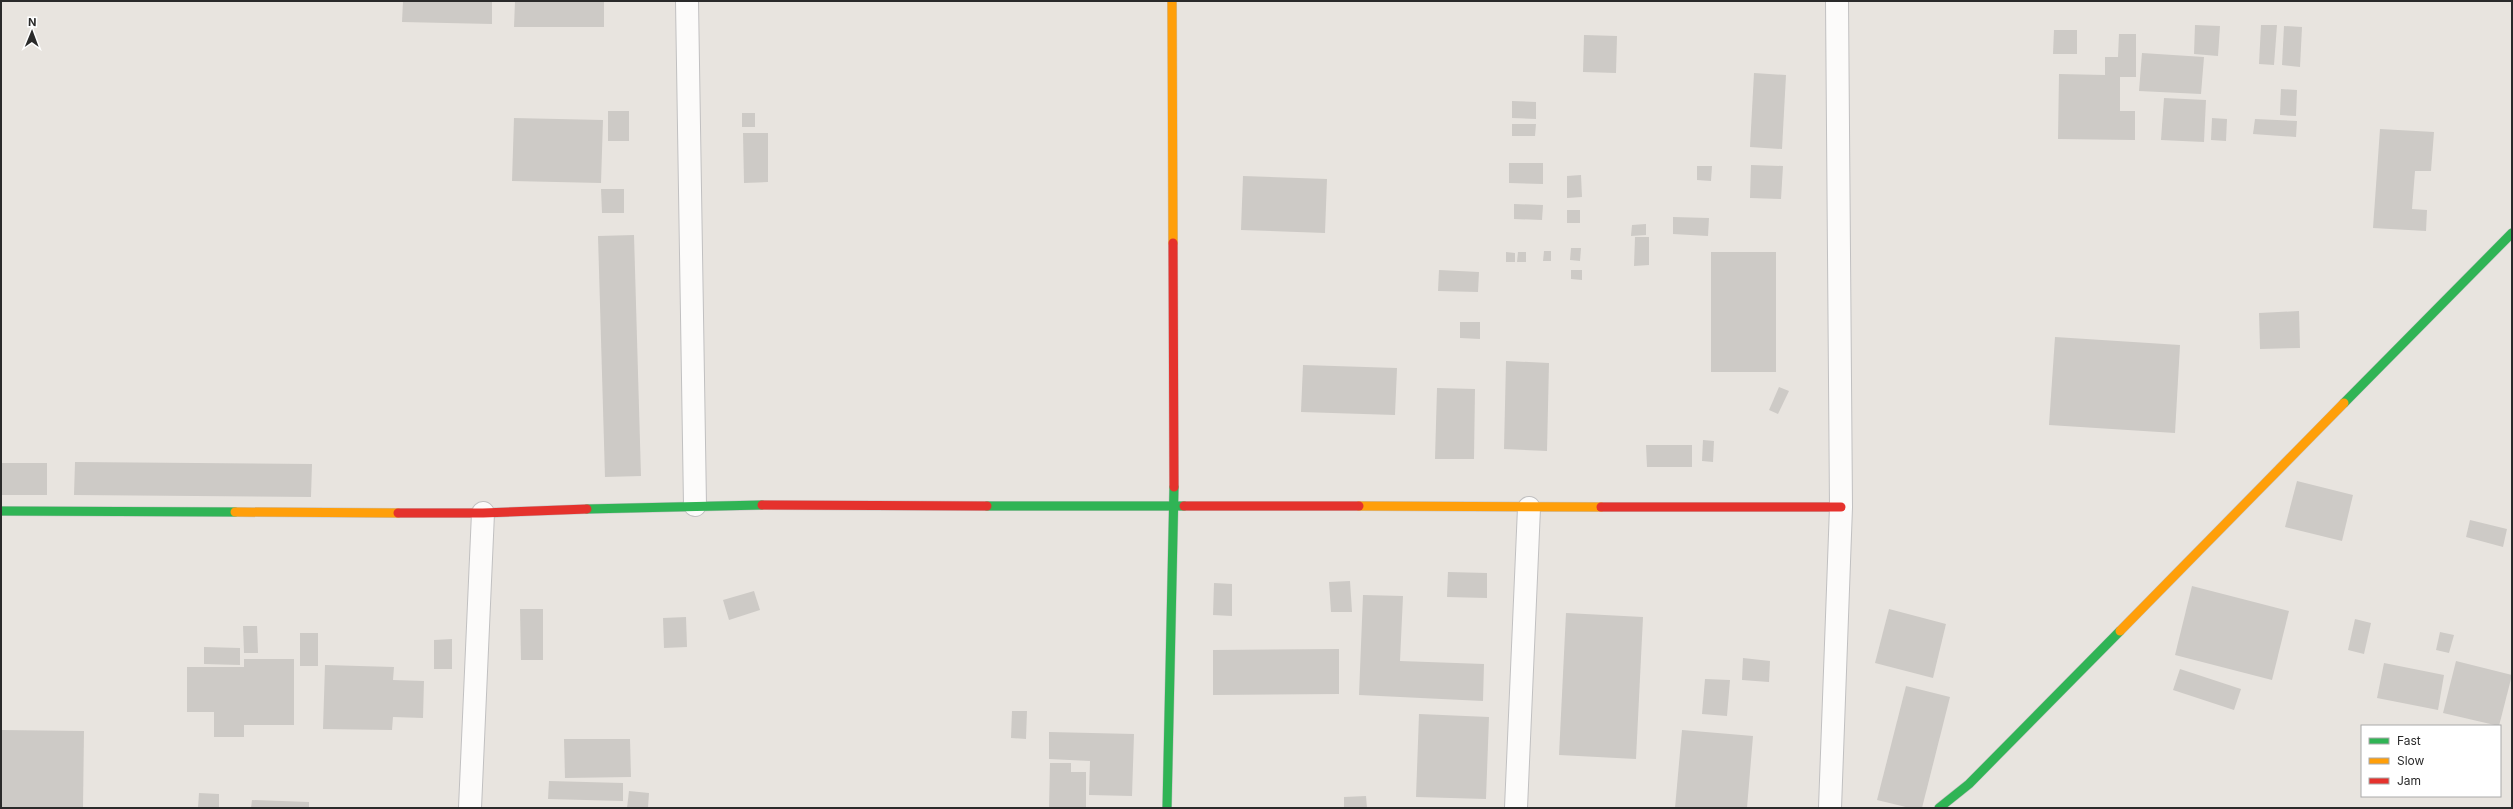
<svg xmlns="http://www.w3.org/2000/svg" width="2513" height="809" viewBox="0 0 2513 809" font-family="Inter,sans-serif">
<rect width="100%" height="100%" fill="#e8e4df"/>
<g fill="#cdcac6">
<path d="M403,1H492V24L402,22Z"/>
<path d="M515,1H604V27H514Z"/>
<path d="M2195,25L2220,26L2218,56L2194,54Z"/>
<path d="M2261,25H2277L2274,65L2259,64Z"/>
<path d="M2284,26L2302,27L2300,67L2282,65Z"/>
<path d="M2054,30H2077V54H2053Z"/>
<path d="M2119,34H2136V77H2120V111H2135V140L2058,139L2059,74L2105,75V57H2118Z"/>
<path d="M1584,35L1617,36L1616,73L1583,72Z"/>
<path d="M2142,53L2204,57L2201,94L2139,91Z"/>
<path d="M1754,73L1786,75L1782,149L1750,147Z"/>
<path d="M2281,89L2297,90L2296,116L2280,115Z"/>
<path d="M2164,98L2206,100L2204,142L2161,140Z"/>
<path d="M1512,101L1536,102V119L1512,118Z"/>
<rect x="608" y="111" width="21" height="30"/>
<rect x="742" y="113" width="13" height="14"/>
<path d="M514,118L603,120L601,183L512,181Z"/>
<path d="M2212,118L2227,119L2226,141L2211,140Z"/>
<path d="M2255,119L2297,121L2296,137L2253,134Z"/>
<path d="M1512,124H1536L1535,136H1512Z"/>
<path d="M2380,129L2434,132L2431,171H2415L2412,209L2427,210L2426,231L2373,228Z"/>
<path d="M743,133H768V182L744,183Z"/>
<path d="M1509,163H1543V184L1509,183Z"/>
<path d="M1751,165L1783,166L1781,199L1750,198Z"/>
<path d="M1697,166H1712L1711,181L1697,180Z"/>
<path d="M1581,175L1582,197L1567,198V176Z"/>
<path d="M1243,176L1327,179L1325,233L1241,230Z"/>
<path d="M601,189H624V213H602Z"/>
<path d="M1514,204L1543,205L1542,220L1514,219Z"/>
<rect x="1567" y="210" width="13" height="13"/>
<path d="M1673,217L1709,218L1708,236L1673,234Z"/>
<path d="M1646,224V235L1631,236L1632,225Z"/>
<path d="M634,235L641,476L605,477L598,236Z"/>
<path d="M1635,237H1649V265L1634,266Z"/>
<path d="M1571,248H1581L1580,261L1570,260Z"/>
<path d="M1544,251H1551V261H1543Z"/>
<path d="M1506,252L1515,253V262H1506Z"/>
<path d="M1518,252H1526V262H1517Z"/>
<rect x="1711" y="252" width="65" height="120"/>
<path d="M1439,270L1479,272L1478,292L1438,291Z"/>
<path d="M1571,270H1582V280L1571,279Z"/>
<path d="M2299,311L2300,348L2260,349L2259,313Z"/>
<path d="M1460,322H1480V339L1460,338Z"/>
<path d="M2055,337L2180,345L2175,433L2049,425Z"/>
<path d="M1506,361L1549,363L1547,451L1504,449Z"/>
<path d="M1303,365L1397,368L1395,415L1301,412Z"/>
<path d="M1779,387L1789,391L1778,414L1769,410Z"/>
<path d="M1437,388L1475,389L1474,459H1435Z"/>
<path d="M1703,440L1714,441L1713,462L1702,461Z"/>
<path d="M1646,445H1692V467H1647Z"/>
<path d="M75,462L312,464L311,497L74,495Z"/>
<rect x="1" y="463" width="46" height="32"/>
<path d="M2297,481L2353,495L2342,541L2285,527Z"/>
<path d="M2470,520L2507,529L2503,547L2466,537Z"/>
<path d="M1448,572L1487,573V598L1447,597Z"/>
<path d="M1350,581L1352,612H1331L1329,582Z"/>
<path d="M1214,583L1232,584V616L1213,615Z"/>
<path d="M2192,586L2289,611L2272,680L2175,655Z"/>
<path d="M754,591L760,610L729,620L723,600Z"/>
<path d="M1363,595L1403,596L1400,661L1484,664L1483,701L1359,695Z"/>
<path d="M520,609H543V660H521Z"/>
<path d="M1889,609L1946,624L1933,678L1875,663Z"/>
<path d="M1566,613L1643,617L1636,759L1559,755Z"/>
<path d="M686,617L687,647L664,648L663,618Z"/>
<path d="M2355,619L2371,623L2364,654L2348,650Z"/>
<path d="M243,626H257L258,653H244Z"/>
<path d="M2440,632L2454,635L2449,653L2436,650Z"/>
<rect x="300" y="633" width="18" height="33"/>
<path d="M452,639V669H434V640Z"/>
<path d="M204,647L240,648V665L204,664Z"/>
<path d="M1339,649V694L1213,695V650Z"/>
<path d="M1743,658L1770,661L1769,682L1742,680Z"/>
<path d="M244,659H294V725H244V737H214V712H187V667H244Z"/>
<path d="M2456,661L2512,675L2499,726L2443,713Z"/>
<path d="M2384,663L2444,675L2438,710L2377,698Z"/>
<path d="M325,665L394,667L393,680L424,681L423,718L393,717L392,730L323,729Z"/>
<path d="M2180,669L2241,689L2234,710L2173,690Z"/>
<path d="M1705,679L1730,680L1727,716L1702,714Z"/>
<path d="M1906,686L1950,697L1922,808H1910L1877,800Z"/>
<path d="M1012,711H1027L1026,739L1011,738Z"/>
<path d="M1419,714L1489,717L1486,799L1416,797Z"/>
<path d="M1,730L84,731L83,808H1Z"/>
<path d="M1682,730L1753,736L1747,808H1675Z"/>
<path d="M1049,732L1134,734L1132,796L1089,795L1090,761L1049,759Z"/>
<path d="M564,739H630L631,777L565,778Z"/>
<path d="M1050,763H1071V772H1086V808H1049Z"/>
<path d="M549,781L623,783V801L548,799Z"/>
<path d="M629,791L649,793L648,808H627Z"/>
<path d="M199,793L219,794V808H198Z"/>
<path d="M1366,796L1367,808H1344V797Z"/>
<path d="M252,800L309,802V808H251Z"/>
</g>
<g fill="none" stroke-linecap="round" stroke-linejoin="round">
<g stroke="#c1c0c1" stroke-width="24">
<g id="street">
<path d="M687,1L695,505"/>
<path d="M470,808L483,513"/>
<path d="M1516,808L1529,508"/>
<path d="M1830,808L1841,507L1837,1"/>
</g>
</g>
<g stroke="#c1c0c1" stroke-width="10">
<g id="fast">
<path d="M2344,403L2512,233"/>
<path d="M987,506H1184"/>
<path d="M587,509L762,505"/>
<path d="M1,511L235,512"/>
<path d="M1167,808L1174,487"/>
<path d="M1939,808L1969,784L2120,631"/>
</g>
</g>
<g stroke="#c1c0c1" stroke-width="10">
<g id="slow">
<path d="M1172,1L1173,243"/>
<path d="M1359,506L1601,507"/>
<path d="M235,512L398,513"/>
<path d="M2120,631L2344,403"/>
</g>
</g>
<g stroke="#c1c0c1" stroke-width="10">
<g id="jam">
<path d="M1173,243L1174,487"/>
<path d="M762,505L987,506"/>
<path d="M1184,506H1359"/>
<path d="M1601,507H1841"/>
<path d="M398,513H483L587,509"/>
</g>
</g>
<use href="#street" stroke="#fcfbfa" stroke-width="22"/>
<use href="#fast" stroke="#30b455" stroke-width="9"/>
<use href="#slow" stroke="#ff9f0a" stroke-width="9"/>
<use href="#jam" stroke="#e5322d" stroke-width="9"/>
</g>
<rect width="2513" height="809" fill="none" stroke="#2a2a2a" stroke-width="4"/>
<rect x="2361" y="725" width="140" height="72" fill="#ffffff" stroke="#aaaaaa"/>
<rect x="2369" y="738" width="20" height="6" fill="#30b455" stroke="#aaaaaa"/>
<text x="2397" y="745" font-size="12" fill="#2a2a2a">Fast</text>
<rect x="2369" y="758" width="20" height="6" fill="#ff9f0a" stroke="#aaaaaa"/>
<text x="2397" y="765" font-size="12" fill="#2a2a2a">Slow</text>
<rect x="2369" y="778" width="20" height="6" fill="#e5322d" stroke="#aaaaaa"/>
<text x="2397" y="785" font-size="12" fill="#2a2a2a">Jam</text>
<g transform="translate(32 32) rotate(1)" stroke="#ffffff" stroke-width="3" paint-order="stroke">
<path d="M0-3L7 15L0 10L-7 15Z" fill="#2a2a2a"/>
<text y="-6" font-size="11" font-weight="bold" text-anchor="middle" fill="#2a2a2a">N</text>
</g>
</svg>
